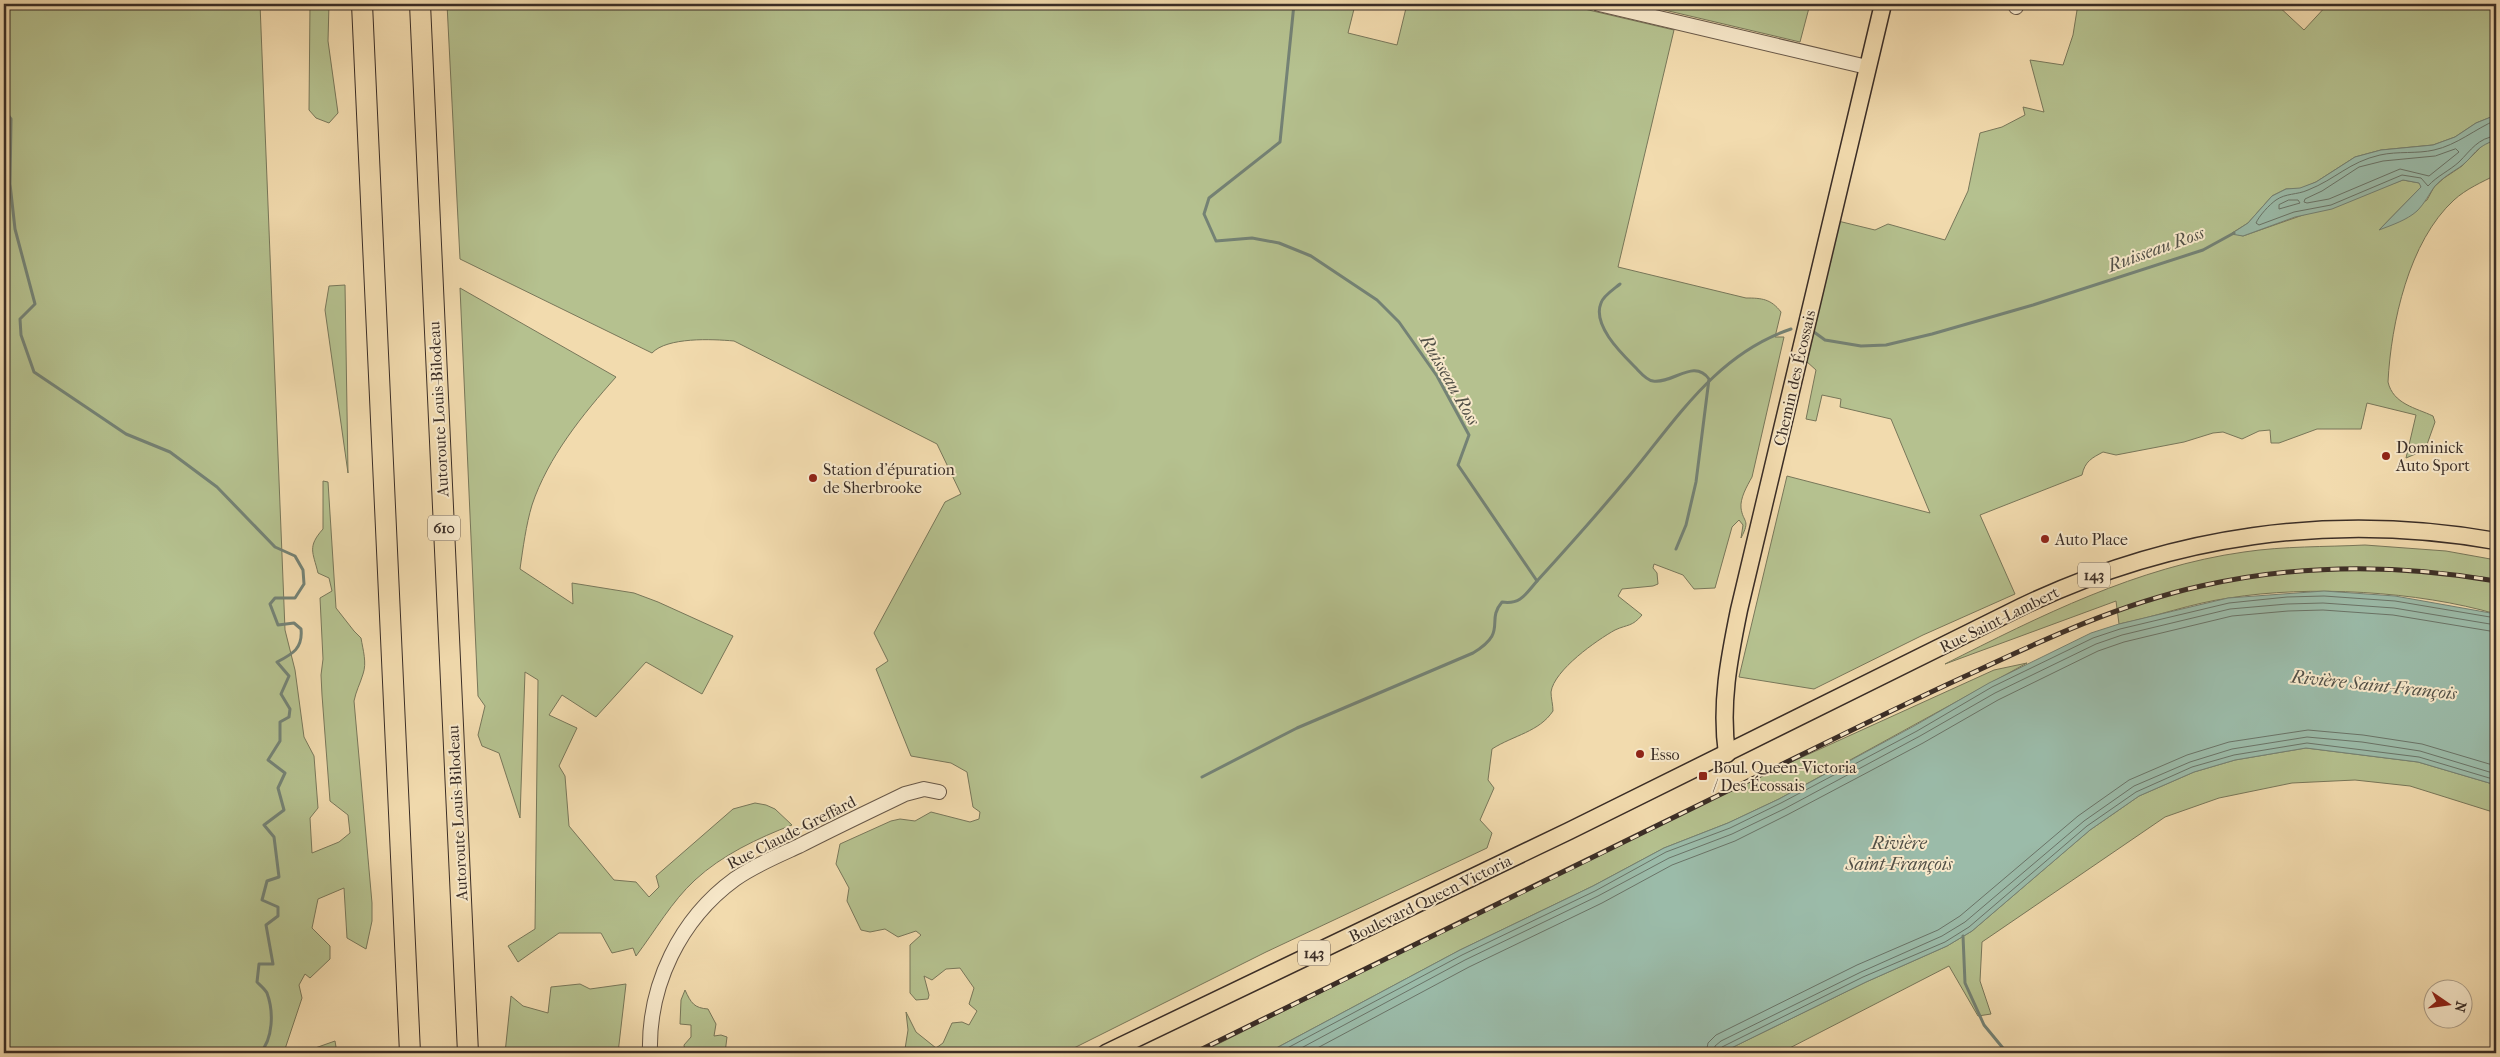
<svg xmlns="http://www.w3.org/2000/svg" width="2500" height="1057" viewBox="0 0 2500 1057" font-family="'IM FELL French Canon',serif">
<rect width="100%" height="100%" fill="#f2dbae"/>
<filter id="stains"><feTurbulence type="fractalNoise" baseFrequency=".004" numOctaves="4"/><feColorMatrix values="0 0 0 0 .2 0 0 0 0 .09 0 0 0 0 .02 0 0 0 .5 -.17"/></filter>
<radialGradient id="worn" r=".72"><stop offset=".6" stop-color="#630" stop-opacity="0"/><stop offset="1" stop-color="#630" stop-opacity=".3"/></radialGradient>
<g fill="#b5c18f" stroke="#78775a">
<path d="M4,4H260L285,630L295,670L304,737L314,756L318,808L310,818L312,853L339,842L350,833L348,815L330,801L322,695L321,675L323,659L320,598L332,591L329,578L318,573C313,552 307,547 323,529V481L328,482L336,608L354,631L361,638C363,650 367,663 363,674C360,684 356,691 354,701L372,903V921L366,949L347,938L344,888L318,899L312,928L330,946V959L310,978L305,974L299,985L302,998L285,1049L301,1053L335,1041L337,1053H4Z"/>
<path d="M310,4H329L328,41L338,113L329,123L316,118L309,110Z"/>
<path d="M447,4H1333L1354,9L1348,33L1397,45L1407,4H1563L1674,30L1618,267L1746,298C1762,298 1771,299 1781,312L1775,337H1784L1752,477C1747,486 1740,498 1741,508C1743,523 1751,519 1741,538L1743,525L1739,520L1732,527L1715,588L1694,589L1683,575L1654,564L1653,568L1657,573L1658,584L1653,586L1622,589L1618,596L1642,615C1632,627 1628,624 1615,630C1597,640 1554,670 1551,692C1551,698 1553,705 1553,711C1539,732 1514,735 1492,749L1488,780L1494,788L1480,820L1492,833L1487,848L1266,952L1064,1053H897L905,1049L908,1030L906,1012L916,1032L936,1048L943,1043L952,1023L962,1022L969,1025L977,1011L969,1004L974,988L960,968L946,969L932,980L924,976L929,995L928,999L916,1000L910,993V945L921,935L916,931L898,937L885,929L870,932L861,930L847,901L849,888L836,864L840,844L891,821L900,819L915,821L931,812L970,822L979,819L980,812L973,807L967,772L951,763L911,756L876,669L888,661L874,633L945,502L961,494L937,444L734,341C712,339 667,337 652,353L460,259Z"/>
<path d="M1639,4H1810L1800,42Z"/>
<path d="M2078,4H2276L2304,30L2328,4H2496V115L2476,123L2455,137L2433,145L2381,150L2355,157L2316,182L2300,189H2286L2272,196L2248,223L2232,233L2243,236L2403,180L2420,183L2421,187L2380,229L2427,200L2434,187L2444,178L2462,166L2484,144L2496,140V175C2482,182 2466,189 2454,200C2409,241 2391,323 2388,382C2393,404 2416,408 2433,416L2435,422L2425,450L2406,458L2416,415L2367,403L2361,429H2317L2279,443H2271L2270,430L2259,431L2242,439L2223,432L2213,433L2184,442L2116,455L2103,452C2092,458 2085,461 2082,475L1980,515L2015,594L1923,635L1814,689L1739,677L1787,476L1930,513L1891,419L1840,407L1841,399L1822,395L1816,421L1806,419L1816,370L1806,361L1838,221L1875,230L1888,224L1945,240L1968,191L1980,133L2002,127L2025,115L2023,107L2044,112L2030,60L2063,65L2073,35Z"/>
<path d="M345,285L348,473L325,310L329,286Z"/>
<path d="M460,288L616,377C583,414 548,457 532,505C526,525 523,548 520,569L573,604L572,583L634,593L658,602L733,636L702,694L646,662L596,717L562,695L549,715L577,728L559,766L565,776L569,826L614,880L636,882L649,897L659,887L656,876L733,809L755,803L766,805L775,809L792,825C758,838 722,855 695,880C672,901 655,931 636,956L633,948L612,953L601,933H559L518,962L508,946L535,929L538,680L525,672L520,818L499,753L482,746L478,735L485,706L478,696Z"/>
<path d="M2365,545L2446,551L2496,560V614C2418,591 2309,585 2229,598C2192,603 2155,617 2119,624L2116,601L1945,664C2040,616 2137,567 2244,552C2284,546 2325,547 2365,545Z"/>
<path d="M2027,663L1779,799L1728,823L1664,848L1593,886L1460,950L1267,1053H1200L1699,804L1994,670Z"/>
<path d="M2306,748L2418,762L2496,785V813L2410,786L2355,780L2292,783L2219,798L2165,817L1982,942L1980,981L1991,1014L1978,1016L1949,966L1780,1053H1721L1866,982L1947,946L1972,931L2090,830L2139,796L2194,772L2235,760Z"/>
<path d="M580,984L590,989L626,984L618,1053H505L511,996L523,1006L548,1013L551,987Z"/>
<path d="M685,990C691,1003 694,1008 708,1009L716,1024L714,1036L721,1035L727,1037L725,1053H685L684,1045L691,1037V1025L680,1024L681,1000Z"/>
</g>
<g fill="#9bbba9" stroke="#748275">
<path d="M2496,115V140C2474,147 2475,156 2460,167C2451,173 2442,178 2435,186C2429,194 2425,203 2417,211C2407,220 2392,225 2379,230L2421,187L2419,183L2403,180L2332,209L2295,217L2243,236L2231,234L2248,223L2272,196L2286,189L2300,188L2316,182L2355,157L2381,150L2433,145L2455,137L2476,123Z"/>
<path d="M2324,591L2395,596L2496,614V785L2418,762L2306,748L2235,760L2194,772L2139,796L2090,830L1972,931L1947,946L1866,982L1721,1053H1267L1460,950L1593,886L1664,848L1728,823L1779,799L1914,726L1989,683L2091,633L2119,624L2228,598Z"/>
</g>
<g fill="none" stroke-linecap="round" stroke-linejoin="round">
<g stroke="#6a7468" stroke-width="1">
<path d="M2496,120C2475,129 2457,145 2434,150C2417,154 2398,151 2380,155C2349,162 2336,179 2308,190C2297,195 2286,193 2276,200C2269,205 2259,216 2256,223L2259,225L2294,212L2331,205L2402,175L2421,178L2428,186C2437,176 2449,171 2459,162C2471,150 2478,138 2496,136"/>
<path d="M2456,149L2459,152L2429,176L2400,169L2329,199L2307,203L2304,202L2305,199L2322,191L2359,167L2383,161L2435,156Z"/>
<path d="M2289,200H2298L2300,203L2279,209V205Z"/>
<path d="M1278,1053L1462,955L1595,891L1666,852L1730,828L1781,803L1917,731L1992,687L2093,638L2120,629L2229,603L2287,597L2324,596L2395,601L2496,618"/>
<path d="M1292,1053L1465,960L1598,896L1669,858L1732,834L1784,809L1920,736L1995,693L2096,644L2122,635L2230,609L2287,604L2323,603L2394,608L2496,625"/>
<path d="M1308,1053L1469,967L1602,903L1672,865L1735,841L1787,815L1923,743L1998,700L2098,651L2124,642L2232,616L2288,611L2323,610L2393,615L2496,632"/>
<path d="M1706,1053L1708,1043L1716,1035L1857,965L1938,930L1960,916L2078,816L2129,780L2187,755L2229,742L2308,730L2363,735L2422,744L2496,766"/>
<path d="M1714,1053L1715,1046L1721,1041L1861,972L1942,936L1965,922L2084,821L2134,786L2190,762L2232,749L2307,737L2362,742L2420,751L2496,774"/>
<path d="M1720,1053L1722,1047L1736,1040L1863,977L1945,942L1969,927L2087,826L2136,792L2192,767L2234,755L2307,743L2419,757L2496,780"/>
</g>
<g stroke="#748275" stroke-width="3">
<path d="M1294,4L1280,142L1209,198L1204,214L1216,241L1252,238L1279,243L1311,256L1377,300L1399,322L1437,376L1469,435L1458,465L1537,581C1569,546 1600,511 1630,475C1678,417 1717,354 1791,329"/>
<path d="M4,110L11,119L10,184L15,229L35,304L20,319L21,335L34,372L126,434L170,452L217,487L275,547L295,556L303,570L304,584L295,598H275L270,604L278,625L294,623L301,629C303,648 293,654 277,662L289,676L281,694L290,709L289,717L280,722V741L268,760L285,773L278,788L284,810L264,825L274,837L279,877L267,881L262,900L278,907V916L266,925L273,964H259L257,982C260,985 265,989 267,993C274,1012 273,1039 260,1053"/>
<path d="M1620,284C1614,289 1603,296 1601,303C1592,325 1621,353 1635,367C1640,372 1646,380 1653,381C1673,384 1694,358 1709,379L1696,482L1686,525L1676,549"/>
<path d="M1814,332L1825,340L1861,346L1886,345L1932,334L2033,305L2203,250L2234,233"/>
<path d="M1202,777L1297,728L1473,653C1509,631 1485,622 1502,602C1520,605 1526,594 1537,581"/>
<path d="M1963,936L1965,983L1984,1025L2007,1053"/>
</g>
<g stroke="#685848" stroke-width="16">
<g id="minor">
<path d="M1599,4L1867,67"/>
<path d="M2016,7L2017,4"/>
<path d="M650,1053C648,985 680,919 735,879C755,865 777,856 799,846C834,828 870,811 905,794L924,789L939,792"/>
</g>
</g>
<g stroke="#3a2d26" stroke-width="19">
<g id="major">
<path d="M1727,754C1720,704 1729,659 1739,610L1883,4"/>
<path d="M1106,1053L1569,831L2021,607C2171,535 2332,512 2496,541"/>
</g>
</g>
<g stroke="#3a2d26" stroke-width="22">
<g id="highway">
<path d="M362,4L410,1053"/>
<path d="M420,4L468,1053"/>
</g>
</g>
<use href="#minor" stroke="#f7e8ca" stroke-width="14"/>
<use href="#major" stroke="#f2dbae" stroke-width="16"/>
<use href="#highway" stroke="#f2dbae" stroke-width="20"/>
<g stroke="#3a2d26" stroke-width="5">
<path id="rail" d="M1194,1053C1366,969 1538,885 1709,800C1796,758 1882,714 1970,674C2045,639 2120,604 2201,586C2298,564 2399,564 2496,581"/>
</g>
<use href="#rail" stroke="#f7e8ca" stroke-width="3" stroke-dasharray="9" stroke-linecap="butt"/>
</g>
<g fill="#8f2418" stroke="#f7e8ca" stroke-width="2">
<circle cx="2386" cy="456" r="5"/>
<circle cx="813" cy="478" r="5"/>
<circle cx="2045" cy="539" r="5"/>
<circle cx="1640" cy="754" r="5"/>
<rect x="1698" y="771" width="10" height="10" rx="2.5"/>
</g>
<g text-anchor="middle" stroke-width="4" stroke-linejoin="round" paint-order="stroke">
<g fill="#f7e8ca" stroke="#736557" stroke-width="1">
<rect x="428" y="515.5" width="32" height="25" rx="4"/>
<rect x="2078" y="562.5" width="32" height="25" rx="4"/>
<rect x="1298" y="940.5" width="32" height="25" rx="4"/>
</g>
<g font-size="15" font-weight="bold" fill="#3a2d26">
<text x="444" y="533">610</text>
<text x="2094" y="580">143</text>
<text x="1314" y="958">143</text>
</g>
<g font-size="16" fill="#3a2d26" stroke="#f7e8ca">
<text transform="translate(1794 378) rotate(-77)" y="6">Chemin des Écossais</text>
<text transform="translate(438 409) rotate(-93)" y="6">Autoroute Louis-Bilodeau</text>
<text transform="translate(1999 619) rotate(-26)" y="6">Rue Saint-Lambert</text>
<text transform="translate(457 813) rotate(-93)" y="6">Autoroute Louis-Bilodeau</text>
<text transform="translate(791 832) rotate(-27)" y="6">Rue Claude-Greffard</text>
<text transform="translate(1430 898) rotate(-26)" y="6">Boulevard Queen-Victoria</text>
</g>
<g font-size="16" fill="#3a2d26" stroke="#f7e8ca" text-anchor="start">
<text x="2396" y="453">Dominick<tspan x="2396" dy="18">Auto Sport</tspan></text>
<text x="823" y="475">Station d'épuration<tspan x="823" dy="18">de Sherbrooke</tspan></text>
<text x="2055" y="545">Auto Place</text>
<text x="1650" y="760">Esso</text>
<text x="1713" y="773">Boul. Queen-Victoria<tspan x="1713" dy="18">/ Des Écossais</tspan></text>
</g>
<g font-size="18" font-style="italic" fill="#525047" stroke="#f7e8ca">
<text transform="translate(2156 249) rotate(-20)" y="6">Ruisseau Ross</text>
<text transform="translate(1450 380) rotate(60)" y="6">Ruisseau Ross</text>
<text transform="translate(2374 685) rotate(6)" y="6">Rivière Saint-François</text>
<text x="1899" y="849">Rivière<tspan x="1899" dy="21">Saint-François</tspan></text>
</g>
</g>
<rect width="2500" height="1057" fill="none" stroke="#f2dbae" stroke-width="20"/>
<rect x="5" y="5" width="2490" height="1047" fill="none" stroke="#3a2d26" stroke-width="2.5"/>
<rect x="10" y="10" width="2480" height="1037" fill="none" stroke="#3a2d26"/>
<g transform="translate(2448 1004) rotate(103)"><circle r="24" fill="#f7e8ca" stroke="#ab9d88"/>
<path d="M0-4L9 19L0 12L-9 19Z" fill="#8f2418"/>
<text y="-8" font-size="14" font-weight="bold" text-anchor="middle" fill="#3a2d26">N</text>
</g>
<rect width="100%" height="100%" filter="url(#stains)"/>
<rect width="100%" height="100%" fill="url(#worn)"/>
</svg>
